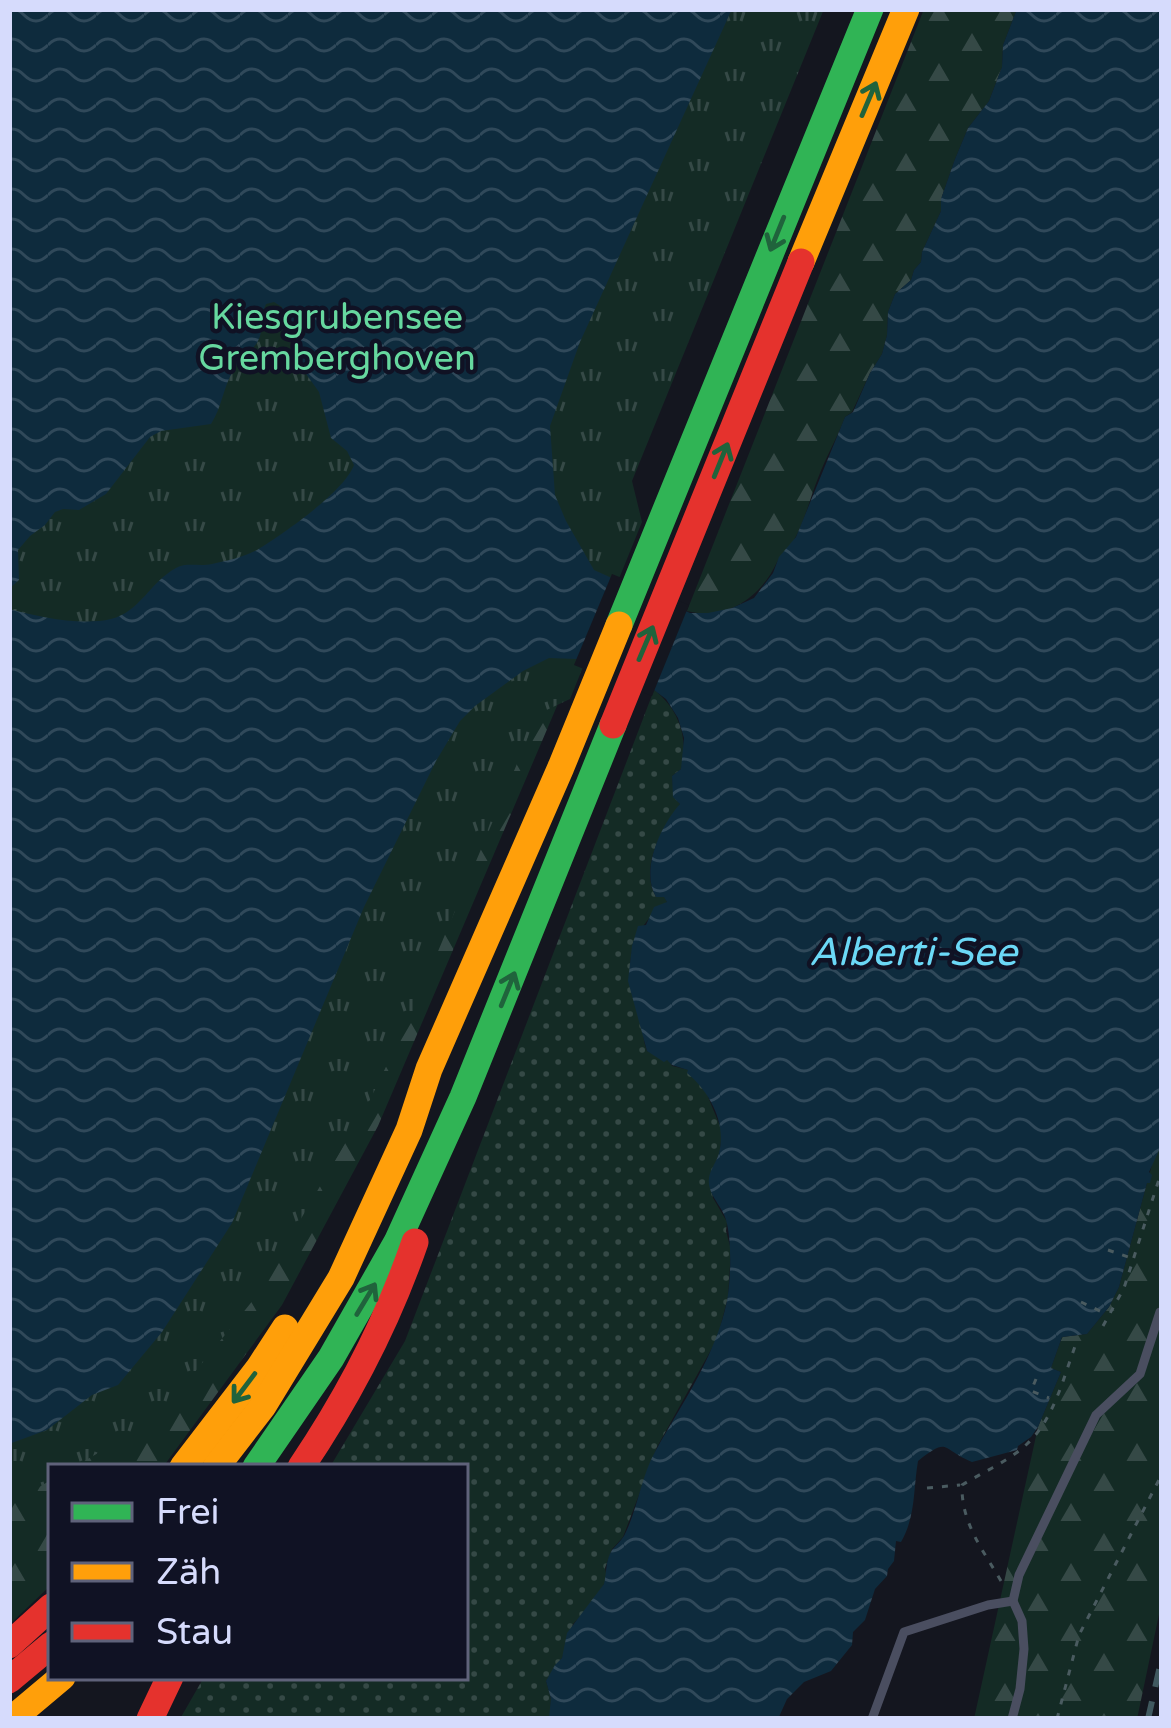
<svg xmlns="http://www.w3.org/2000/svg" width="1171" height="1728" viewBox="0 0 1171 1728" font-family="'Varela Round',sans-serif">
<defs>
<pattern id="grass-dots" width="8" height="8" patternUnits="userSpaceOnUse" patternTransform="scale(3)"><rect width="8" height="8" fill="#142b25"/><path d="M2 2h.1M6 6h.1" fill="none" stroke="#354946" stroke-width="1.8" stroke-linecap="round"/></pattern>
<pattern id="forest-firs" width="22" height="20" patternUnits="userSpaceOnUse" patternTransform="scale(3)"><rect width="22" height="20" fill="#142b25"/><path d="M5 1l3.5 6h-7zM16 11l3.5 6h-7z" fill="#354946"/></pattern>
<pattern id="park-tufts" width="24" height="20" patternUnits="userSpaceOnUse" patternTransform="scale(3)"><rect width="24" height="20" fill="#142b25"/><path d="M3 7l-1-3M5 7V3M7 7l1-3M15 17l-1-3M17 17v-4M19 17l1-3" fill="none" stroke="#354946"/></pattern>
<pattern id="water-waves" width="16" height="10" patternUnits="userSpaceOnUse" patternTransform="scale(3)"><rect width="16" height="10" fill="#0e2b3d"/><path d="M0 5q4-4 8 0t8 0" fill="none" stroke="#30495a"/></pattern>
</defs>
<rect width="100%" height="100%" fill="#14161f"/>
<path fill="url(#grass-dots)" d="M654,690C679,709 689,739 681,769L672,776L674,797L680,804C662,828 639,868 656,897L664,896L667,902C627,932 623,967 639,1013C643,1026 642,1038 647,1051L669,1061L672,1066L689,1070L706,1092L722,1131L720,1151L709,1180L713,1198L727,1222L726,1231L731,1250L728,1297L717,1339L657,1447L623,1537L612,1549L605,1568L607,1578L604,1584L588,1608L573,1624L562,1658L546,1681L551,1699L550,1719H180L204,1677H465V1467H330L405,1341Z"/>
<g fill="url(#forest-firs)">
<path d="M924,9H1017L1003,45L1002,67L989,101L968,128L955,159L941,199V211L922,252L921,262L914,270L911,280L895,294L888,312L887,335L882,354L870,373L852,412L845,417C837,438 826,457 818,478C810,498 805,520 794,540C789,548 781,554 777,562C761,597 727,621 687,611Z"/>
<path d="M577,659L378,1126L282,1305L163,1467H51V1585L9,1625V1444L364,907Z"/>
<path d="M1162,1144V1600L1137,1719H974L1038,1427L1061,1372L1051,1368L1062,1337L1087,1334L1109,1307L1119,1287L1154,1157Z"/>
</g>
<path fill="url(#park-tufts)" d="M9,9H824L632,481L642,522L570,699L538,714L412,1013L367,1106L254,1299L182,1388L157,1412L117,1442L74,1467H51V1480L24,1496L9,1501Z"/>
<path fill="url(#water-waves)" d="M9,9H732L580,342L550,426L555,495L566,521L594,570L690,613H708L732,608L754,598L773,573L779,557L796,537L845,417L853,412L870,373L882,354L887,335L888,312L895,294L911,280L914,270L921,262L922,252L941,211V199L955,159L968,128L989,101L1002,67L1003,45L1017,9H1162V1144L1149,1172L1152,1175L1150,1183H1147L1119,1287L1109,1307L1087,1334L1062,1337L1051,1368L1061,1372L1038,1427L1031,1437L1018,1446L1017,1450L972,1462C940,1449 950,1436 918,1461C913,1490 916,1516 901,1542L896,1541L894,1561L888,1569L887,1576L875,1589L865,1620L853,1632L852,1645L831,1671L804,1682L787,1699L778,1719H550L549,1717L551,1699L546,1681L555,1665L562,1658L567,1633L604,1584C607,1573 605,1561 612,1550C616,1545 621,1541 624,1536C638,1509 641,1476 656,1450C683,1402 716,1355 727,1301C731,1278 732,1241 726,1220C722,1205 707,1195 709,1178C710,1170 717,1161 719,1153C727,1123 709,1091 687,1073L688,1070L672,1065L667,1060L664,1062L647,1051L628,981L632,946L638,926L646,925L654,907L667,902L664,897H656C640,870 661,825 680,804L673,797L672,776L681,769L684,738L678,718L666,699L654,690L577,659L549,658L523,671L475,706L460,721L436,761L364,907L232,1223L162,1332L118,1385L92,1395L47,1430L9,1444V609C39,617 81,626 111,619C140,612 150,582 176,568C187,562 199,567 212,564C226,561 244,557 257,550C283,534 344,492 354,465L347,451L331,438L319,392L304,371L284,326L282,307L274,302L266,304C260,316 264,330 258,341C252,352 238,359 233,371C223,388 222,407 211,424L161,431L150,437L106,494L79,510L63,509L55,512L45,525L30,536L18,550L19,580L9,589Z"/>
<path fill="#14161f" d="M612,574L689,605L652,696L574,665Z"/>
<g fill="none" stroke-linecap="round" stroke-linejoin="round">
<g stroke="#4a5b60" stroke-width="3" stroke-dasharray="6 9" stroke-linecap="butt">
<path d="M1161,1051H1162"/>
<path d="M1108,1250L1128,1257"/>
<path d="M1081,1302L1104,1313"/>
<path d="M1103,1326L1124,1288L1162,1170"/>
<path d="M1036,1379L1031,1391L1049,1398"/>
<path d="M927,1488L960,1485"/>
<path d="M1001,1581C983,1550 961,1523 962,1485C983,1472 1009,1461 1027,1444C1055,1418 1064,1375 1077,1341"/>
<path d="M1057,1719L1079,1635L1162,1474"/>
</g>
<g stroke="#4a4e60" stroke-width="9">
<path d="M872,1719L904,1632L988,1605L1013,1601"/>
<path d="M1012,1719L1020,1689L1024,1649L1022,1621L1013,1601L1019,1575L1096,1415L1140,1374L1160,1312"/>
</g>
<g stroke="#30b455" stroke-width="27">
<path d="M619,625L870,9"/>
<path d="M256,1467L331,1358L397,1242L463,1097L613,725"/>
</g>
<g stroke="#ff9f0a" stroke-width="27">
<path d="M801,262L906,9"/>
<path d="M183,1467L259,1368L285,1328"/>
<path d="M216,1467L263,1406L341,1278L409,1130L429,1069L561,767L619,625"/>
<path d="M12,1719L62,1677"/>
</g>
<g stroke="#e5322d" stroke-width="27">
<path d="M613,725L801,262"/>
<path d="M301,1467C349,1396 387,1323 415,1242"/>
<path d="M9,1645L51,1607"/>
<path d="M9,1680L51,1645"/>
<path d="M150,1719L170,1677"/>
</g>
<path stroke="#405960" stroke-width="6" stroke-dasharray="18 15" stroke-linecap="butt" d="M1148,1719L1162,1657"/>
</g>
<defs><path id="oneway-shaft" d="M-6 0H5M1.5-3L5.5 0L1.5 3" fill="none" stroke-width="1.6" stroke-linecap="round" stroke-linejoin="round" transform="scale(3)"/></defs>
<g stroke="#20633c">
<use href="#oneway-shaft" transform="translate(869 99) rotate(-67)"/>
<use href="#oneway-shaft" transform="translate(777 234) rotate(112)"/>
<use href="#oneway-shaft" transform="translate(721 460) rotate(-68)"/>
<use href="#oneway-shaft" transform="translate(646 643) rotate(-67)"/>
<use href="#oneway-shaft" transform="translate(508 989) rotate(-68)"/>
<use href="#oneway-shaft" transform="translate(366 1299) rotate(-59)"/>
<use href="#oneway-shaft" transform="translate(244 1388) rotate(127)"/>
</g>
<g text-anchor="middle" stroke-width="9" stroke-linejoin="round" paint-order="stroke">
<g font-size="36" fill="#66d89f" stroke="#101224">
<text x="337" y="329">Kiesgrubensee<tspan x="337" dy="41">Gremberghoven</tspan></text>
</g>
<g font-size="39" font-style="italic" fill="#6bd8f6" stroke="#101224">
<text x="913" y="965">Alberti-See</text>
</g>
</g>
<rect width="1171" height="1728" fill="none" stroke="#d6dbfc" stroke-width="24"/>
<rect x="48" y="1464" width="420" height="216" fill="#101224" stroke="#5f627a" stroke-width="3"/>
<rect x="72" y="1503" width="60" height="18" fill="#30b455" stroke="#5f627a" stroke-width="3"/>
<text x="156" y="1524" font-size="36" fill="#d6dbfc">Frei</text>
<rect x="72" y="1563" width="60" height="18" fill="#ff9f0a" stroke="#5f627a" stroke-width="3"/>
<text x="156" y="1584" font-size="36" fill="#d6dbfc">Zäh</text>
<rect x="72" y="1623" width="60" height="18" fill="#e5322d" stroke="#5f627a" stroke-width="3"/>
<text x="156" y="1644" font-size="36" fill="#d6dbfc">Stau</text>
</svg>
